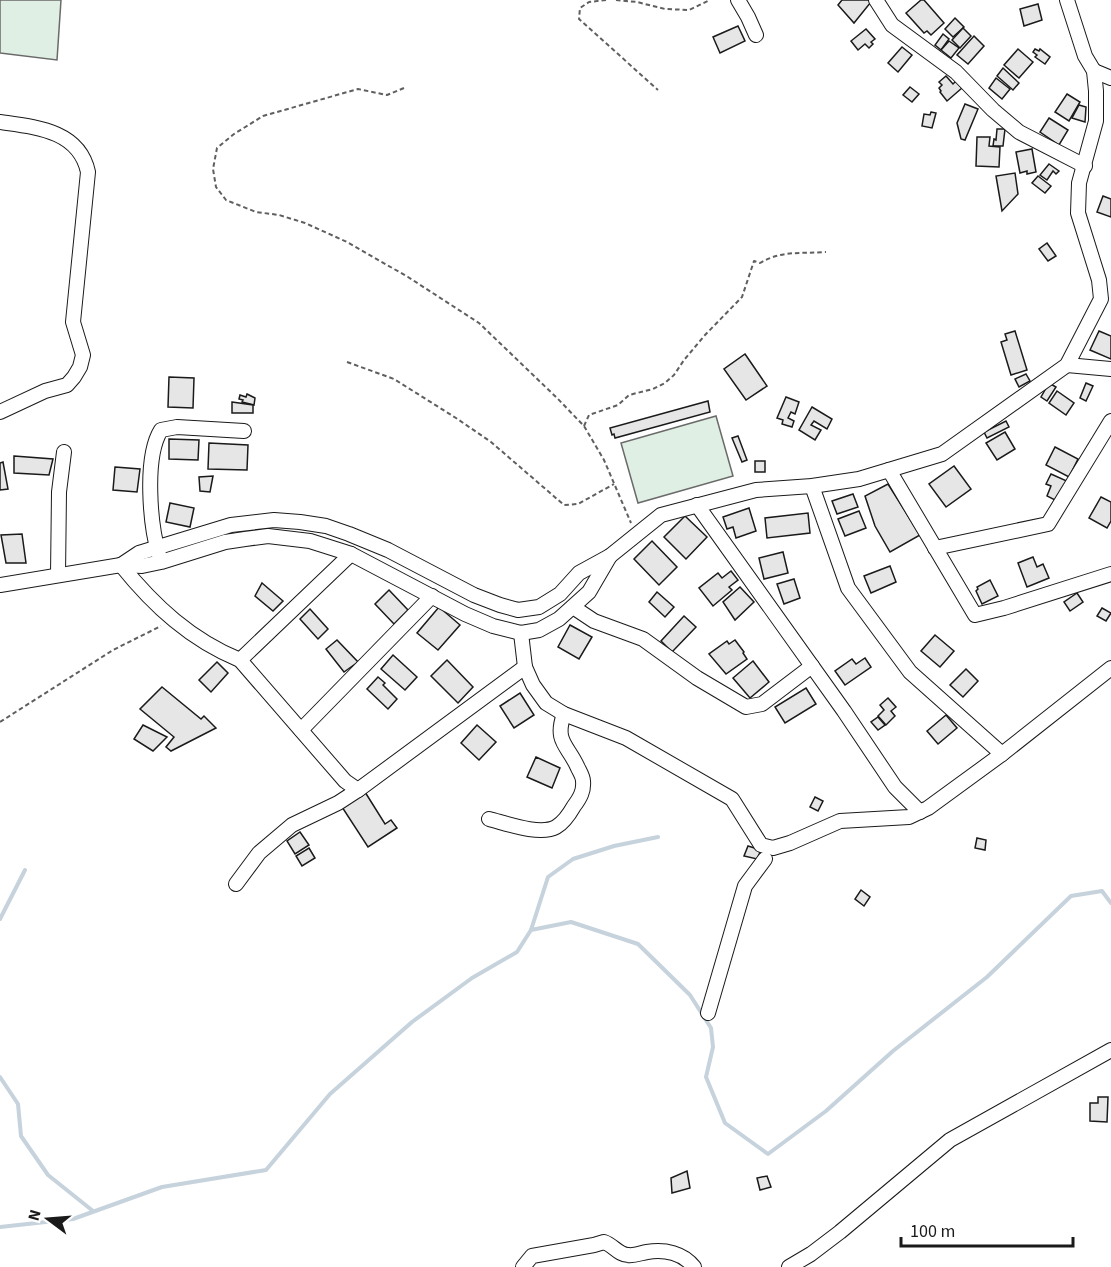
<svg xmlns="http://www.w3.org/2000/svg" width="1111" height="1267" viewBox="0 0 1111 1267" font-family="'Source Sans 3',sans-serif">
<rect width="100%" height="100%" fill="#fff"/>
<g fill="#e0efe3" stroke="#6a6a6a" stroke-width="1.5">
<path d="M0,0H61L57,60L0,53Z"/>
<path d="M716,416L733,476L638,503L621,443Z"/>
</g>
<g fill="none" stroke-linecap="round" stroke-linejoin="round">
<g stroke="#c6d2dc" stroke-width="4">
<path d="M0,919L25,870"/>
<path d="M531,930L571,922L638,944L690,995L711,1028L713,1047L706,1077L725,1123L768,1154L826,1111L893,1051L987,977L1071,896L1102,891L1111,903"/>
<path d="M0,1077L18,1104L21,1136L48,1175L93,1211"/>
<path d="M0,1227L73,1219L162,1187L266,1170L330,1094L412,1022L472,978L517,952L531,930L548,877L573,859L614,846L658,837"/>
</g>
</g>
<g fill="#e6e6e6" stroke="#1a1a1a" stroke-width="1.5">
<path d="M842,0H870L871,2L854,23L838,5Z"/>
<path d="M921,0H924L944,23L931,35L927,31L924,33L906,13Z"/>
<path d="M1038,4L1042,20L1024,26L1020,9Z"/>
<path d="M955,18L964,27L953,37L945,29Z"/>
<path d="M738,26L745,41L720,53L713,37Z"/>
<path d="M963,28L971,36L960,48L952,40Z"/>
<path d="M866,29L875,39L871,42L873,44L869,48L865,44L858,50L851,41Z"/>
<path d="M943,34L949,39L941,50L935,45Z"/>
<path d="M974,36L984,46L968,64L957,55Z"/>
<path d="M949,41L959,48L951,58L941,50Z"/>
<path d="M902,47L912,55L898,72L888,63Z"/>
<path d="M1018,49L1033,62L1019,78L1004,65Z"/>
<path d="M1035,49L1039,51L1040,49L1050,57L1045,64L1035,57L1037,55L1033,52Z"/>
<path d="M1003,68L1019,83L1013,90L997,76Z"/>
<path d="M946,76L953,84L956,81L962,88L947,101L940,92L941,91L939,88L942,85L939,82Z"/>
<path d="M996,78L1010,89L1002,99L989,88Z"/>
<path d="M910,87L919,94L912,102L903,95Z"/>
<path d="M1067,94L1080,102L1069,121L1055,112Z"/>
<path d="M965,104L978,109L965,140L961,139L957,123Z"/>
<path d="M1079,105L1086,107L1085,122L1072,118Z"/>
<path d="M931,112L936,113L932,128L922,126L924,114L930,115Z"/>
<path d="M1049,118L1068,130L1059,145L1040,132Z"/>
<path d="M997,129H1005L1003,146H993L994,139L996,140Z"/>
<path d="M977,137H990L989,146L1000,147L999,167L976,166Z"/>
<path d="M1032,149L1036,172L1027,174V171L1020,173L1016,152Z"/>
<path d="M1049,164L1059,171L1056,174L1053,171L1047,180L1040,175Z"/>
<path d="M1015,173L1018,194L1002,211L996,176Z"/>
<path d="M1038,176L1051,186L1045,193L1032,183Z"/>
<path d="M1103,196L1111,199V217L1097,212Z"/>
<path d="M1047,243L1056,256L1048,261L1039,249Z"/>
<path d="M1015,331L1027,370L1011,375L1001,342L1007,340L1005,334Z"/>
<path d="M1099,331L1111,336V359L1090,350Z"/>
<path d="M745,354L767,386L746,400L724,369Z"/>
<path d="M1026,374L1030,381L1019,387L1015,379Z"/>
<path d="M169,377L194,378L193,408L168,407Z"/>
<path d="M1049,383L1056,387L1047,401L1041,397Z"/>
<path d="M1086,383L1093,386L1086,401L1080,398Z"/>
<path d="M1057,391L1074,403L1066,415L1049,403Z"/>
<path d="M247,394L255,398L254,405L242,402L243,400L239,399L240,395L246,397Z"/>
<path d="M786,397L799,402L795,414L791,412L788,418L794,421L792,427L782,424L783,420L777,418Z"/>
<path d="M708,401L710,412L615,438L614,434L612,435L610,428Z"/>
<path d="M232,402L253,405V413H232Z"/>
<path d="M812,407L832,419L827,429L814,421L811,425L821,430L815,440L799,430Z"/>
<path d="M1006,421L1009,427L987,438L984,432Z"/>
<path d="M1005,432L1015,449L997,460L986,443Z"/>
<path d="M738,436L747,460L742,462L732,438Z"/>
<path d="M169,439L199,440L198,460L169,459Z"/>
<path d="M209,443L248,445L247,470L208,469Z"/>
<path d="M1055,447L1078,459L1069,477L1046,465Z"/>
<path d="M14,456L53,459L49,475L14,473Z"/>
<rect x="755" y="461" width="10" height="11"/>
<path d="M3,462L8,489L0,490V463Z"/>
<path d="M954,466L971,489L946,507L929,484Z"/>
<path d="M115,467L140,469L137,492L113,490Z"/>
<path d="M1051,474L1069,482L1059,502L1047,496L1051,486L1046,484Z"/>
<path d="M213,476L210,492L200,491L199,477Z"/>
<path d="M888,484L920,535L890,552L875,526L865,496Z"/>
<path d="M853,494L858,507L837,514L832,501Z"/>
<path d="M1101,497L1111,502V521L1107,528L1089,518Z"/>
<path d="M170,503L194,508L190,527L166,522Z"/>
<path d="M749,508L756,531L736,538L733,527L727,529L723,517Z"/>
<path d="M859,511L866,528L845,536L838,519Z"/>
<path d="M808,513L810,533L767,538L765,518Z"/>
<path d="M685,516L707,537L686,559L664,537Z"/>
<path d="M22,534L26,563H6L1,535Z"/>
<path d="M652,541L677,567L659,585L634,559Z"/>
<path d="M783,552L788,573L764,579L759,558Z"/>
<path d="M1033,557L1037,567L1043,564L1049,578L1027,587L1018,563Z"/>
<path d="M890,566L896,582L871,593L864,576Z"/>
<path d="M731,571L738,580L729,587L732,590L713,606L699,588L718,573L722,578Z"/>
<path d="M794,579L800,598L784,604L777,584Z"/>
<path d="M990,580L998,596L982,604L976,591L978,589L977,587Z"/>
<path d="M262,583L283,601L273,611L255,596Z"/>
<path d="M740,587L754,602L735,620L723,602Z"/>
<path d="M389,590L408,610L394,624L375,604Z"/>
<path d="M657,592L674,607L665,617L649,602Z"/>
<path d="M1077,593L1083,602L1070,611L1064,602Z"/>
<path d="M439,607L460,625L438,650L417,633Z"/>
<path d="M1102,608L1111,613L1106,621L1097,616Z"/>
<path d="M310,609L328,629L318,639L300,619Z"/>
<path d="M684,616L696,627L672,652L661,641Z"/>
<path d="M570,625L592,637L579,659L558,647Z"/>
<path d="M935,635L954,651L940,667L921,651Z"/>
<path d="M337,640L358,662L344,672L326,649Z"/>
<path d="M735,640L744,652L743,653L747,659L726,674L709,654L727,641L729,644Z"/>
<path d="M393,655L417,677L405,690L381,669Z"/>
<path d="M865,658L871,667L845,685L835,671L852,659L856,664Z"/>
<path d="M447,660L473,687L458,703L431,676Z"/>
<path d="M753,661L769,682L750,698L733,678Z"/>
<path d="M217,662L228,673L211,692L199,680Z"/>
<path d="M966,669L978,681L963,697L950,685Z"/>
<path d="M378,677L385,683L383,685L397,699L388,709L367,689Z"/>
<path d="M162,687L201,719L204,716L216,728L171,751L166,747L174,737L140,709Z"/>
<path d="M806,688L816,704L785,723L775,707Z"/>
<path d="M520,693L534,715L514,728L500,706Z"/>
<path d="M888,698L896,707L891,711L895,716L886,725L878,716L884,710L880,705Z"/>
<path d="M946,715L957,728L938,744L927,731Z"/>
<path d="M878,717L885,725L878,730L871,722Z"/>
<path d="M143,725L167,737L153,751L134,739Z"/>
<path d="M477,725L496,742L479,760L461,743Z"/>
<path d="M536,757L560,768L552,788L527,777Z"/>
<path d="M365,792L385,824L391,820L397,828L368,847L342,807Z"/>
<path d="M815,797L823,801L818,811L810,807Z"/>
<path d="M300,832L309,845L295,854L287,841Z"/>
<path d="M977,838L986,840L985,850L975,848Z"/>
<path d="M748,846L761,850L757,859L744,856Z"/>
<path d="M309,848L315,858L302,866L296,856Z"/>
<path d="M861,890L870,897L864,906L855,899Z"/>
<path d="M1098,1097H1108L1107,1122L1090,1121V1103H1098Z"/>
<path d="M687,1171L690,1188L672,1193L671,1178Z"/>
<path d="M767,1176L771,1187L760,1190L757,1178Z"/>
</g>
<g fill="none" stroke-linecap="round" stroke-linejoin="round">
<g stroke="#1a1a1a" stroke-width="16">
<g id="minor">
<path d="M738,0L748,17L756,35"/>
<path d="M876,0L892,25L956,72L993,110L1019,132L1085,166"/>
<path d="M1094,71L1111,78"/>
<path d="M0,122C35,127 79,130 88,172L73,322L83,355L80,367L74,377L67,385L45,391L0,412"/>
<path d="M1067,365L1111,369"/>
<path d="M889,470L975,615L1004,608L1111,574"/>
<path d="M812,486L848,588L910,672L1002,754"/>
<path d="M697,505L844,711L895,787L920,812"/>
<path d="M935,548L1048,524L1111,421"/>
<path d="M159,555C150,525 144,457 161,430L177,427L244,431"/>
<path d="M121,565L139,553L231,525L274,520L300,522L326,526L349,534L388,550L474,595L500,605L518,610L539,607L560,594L579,573L610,556L661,515L756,490L812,486L859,479L942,454L1067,365L1101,299L1099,280L1078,213L1079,183L1096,121V91L1094,71L1085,56L1067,0"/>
<path d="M121,565C154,606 191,640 240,660L345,781L358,790L525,667"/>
<path d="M58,575L59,492L64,452"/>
<path d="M0,585L121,565L142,566L161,562L225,542L245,539L268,536L310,541L351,554L465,614L493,626L521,633L539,630L559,619L589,592L610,556"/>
<path d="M573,607L594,621L643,639L697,678L746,707L762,704L812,666"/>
<path d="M521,633L525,667L533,685L546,703L564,714L626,738L732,799L761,845L773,848L790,843L840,821L909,817L928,808L1002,754L1111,668"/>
<path d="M240,660L351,554"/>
<path d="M301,730L432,596"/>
<path d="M489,819C505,823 540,836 556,827C563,823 570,813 574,806C580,798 584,791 583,781C583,777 580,772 578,768C568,745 554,742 564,714"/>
<path d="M236,884L259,853L292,825L338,803L358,790"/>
<path d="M708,1013L745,886L765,859"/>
<path d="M523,1267L532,1256L594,1245L604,1242C613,1245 619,1255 628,1255C634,1256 641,1253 647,1252C665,1249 683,1253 694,1267"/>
<path d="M789,1267L811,1254L840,1232L950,1140L1111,1050"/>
</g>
</g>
<g stroke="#5f5f5f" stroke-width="2" stroke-dasharray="4.5 3" stroke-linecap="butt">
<path d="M606,0L589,2L580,8L579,19L658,90"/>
<path d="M616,0L637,2L665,9L689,10L710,0"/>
<path d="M404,88L387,95L358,89L263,116L234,134L217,148L213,169L216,187L226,200L256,212L279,215L305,223L347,242L408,277L479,323L557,398L584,426L604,460L631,523"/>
<path d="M347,362L394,379L456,418L491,442L564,505L578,504L614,484"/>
<path d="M584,426L589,415L618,405L629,395L653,389L665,383L674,375L684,360L705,335L742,297L754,261L760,263C782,250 801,254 826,252"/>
<path d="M0,722L113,650L161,626"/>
</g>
<use href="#minor" stroke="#fff" stroke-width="14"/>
</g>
<g transform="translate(48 1219) rotate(286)" stroke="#ffffff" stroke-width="4.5" paint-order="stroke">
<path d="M0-4.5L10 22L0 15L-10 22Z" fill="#1a1a1a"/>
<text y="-9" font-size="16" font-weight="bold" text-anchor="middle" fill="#1a1a1a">N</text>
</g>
<path d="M901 1237v9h172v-9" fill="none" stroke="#1a1a1a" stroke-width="3"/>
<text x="910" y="1237" font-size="18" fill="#1a1a1a" stroke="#ffffff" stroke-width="4.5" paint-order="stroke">100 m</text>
</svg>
